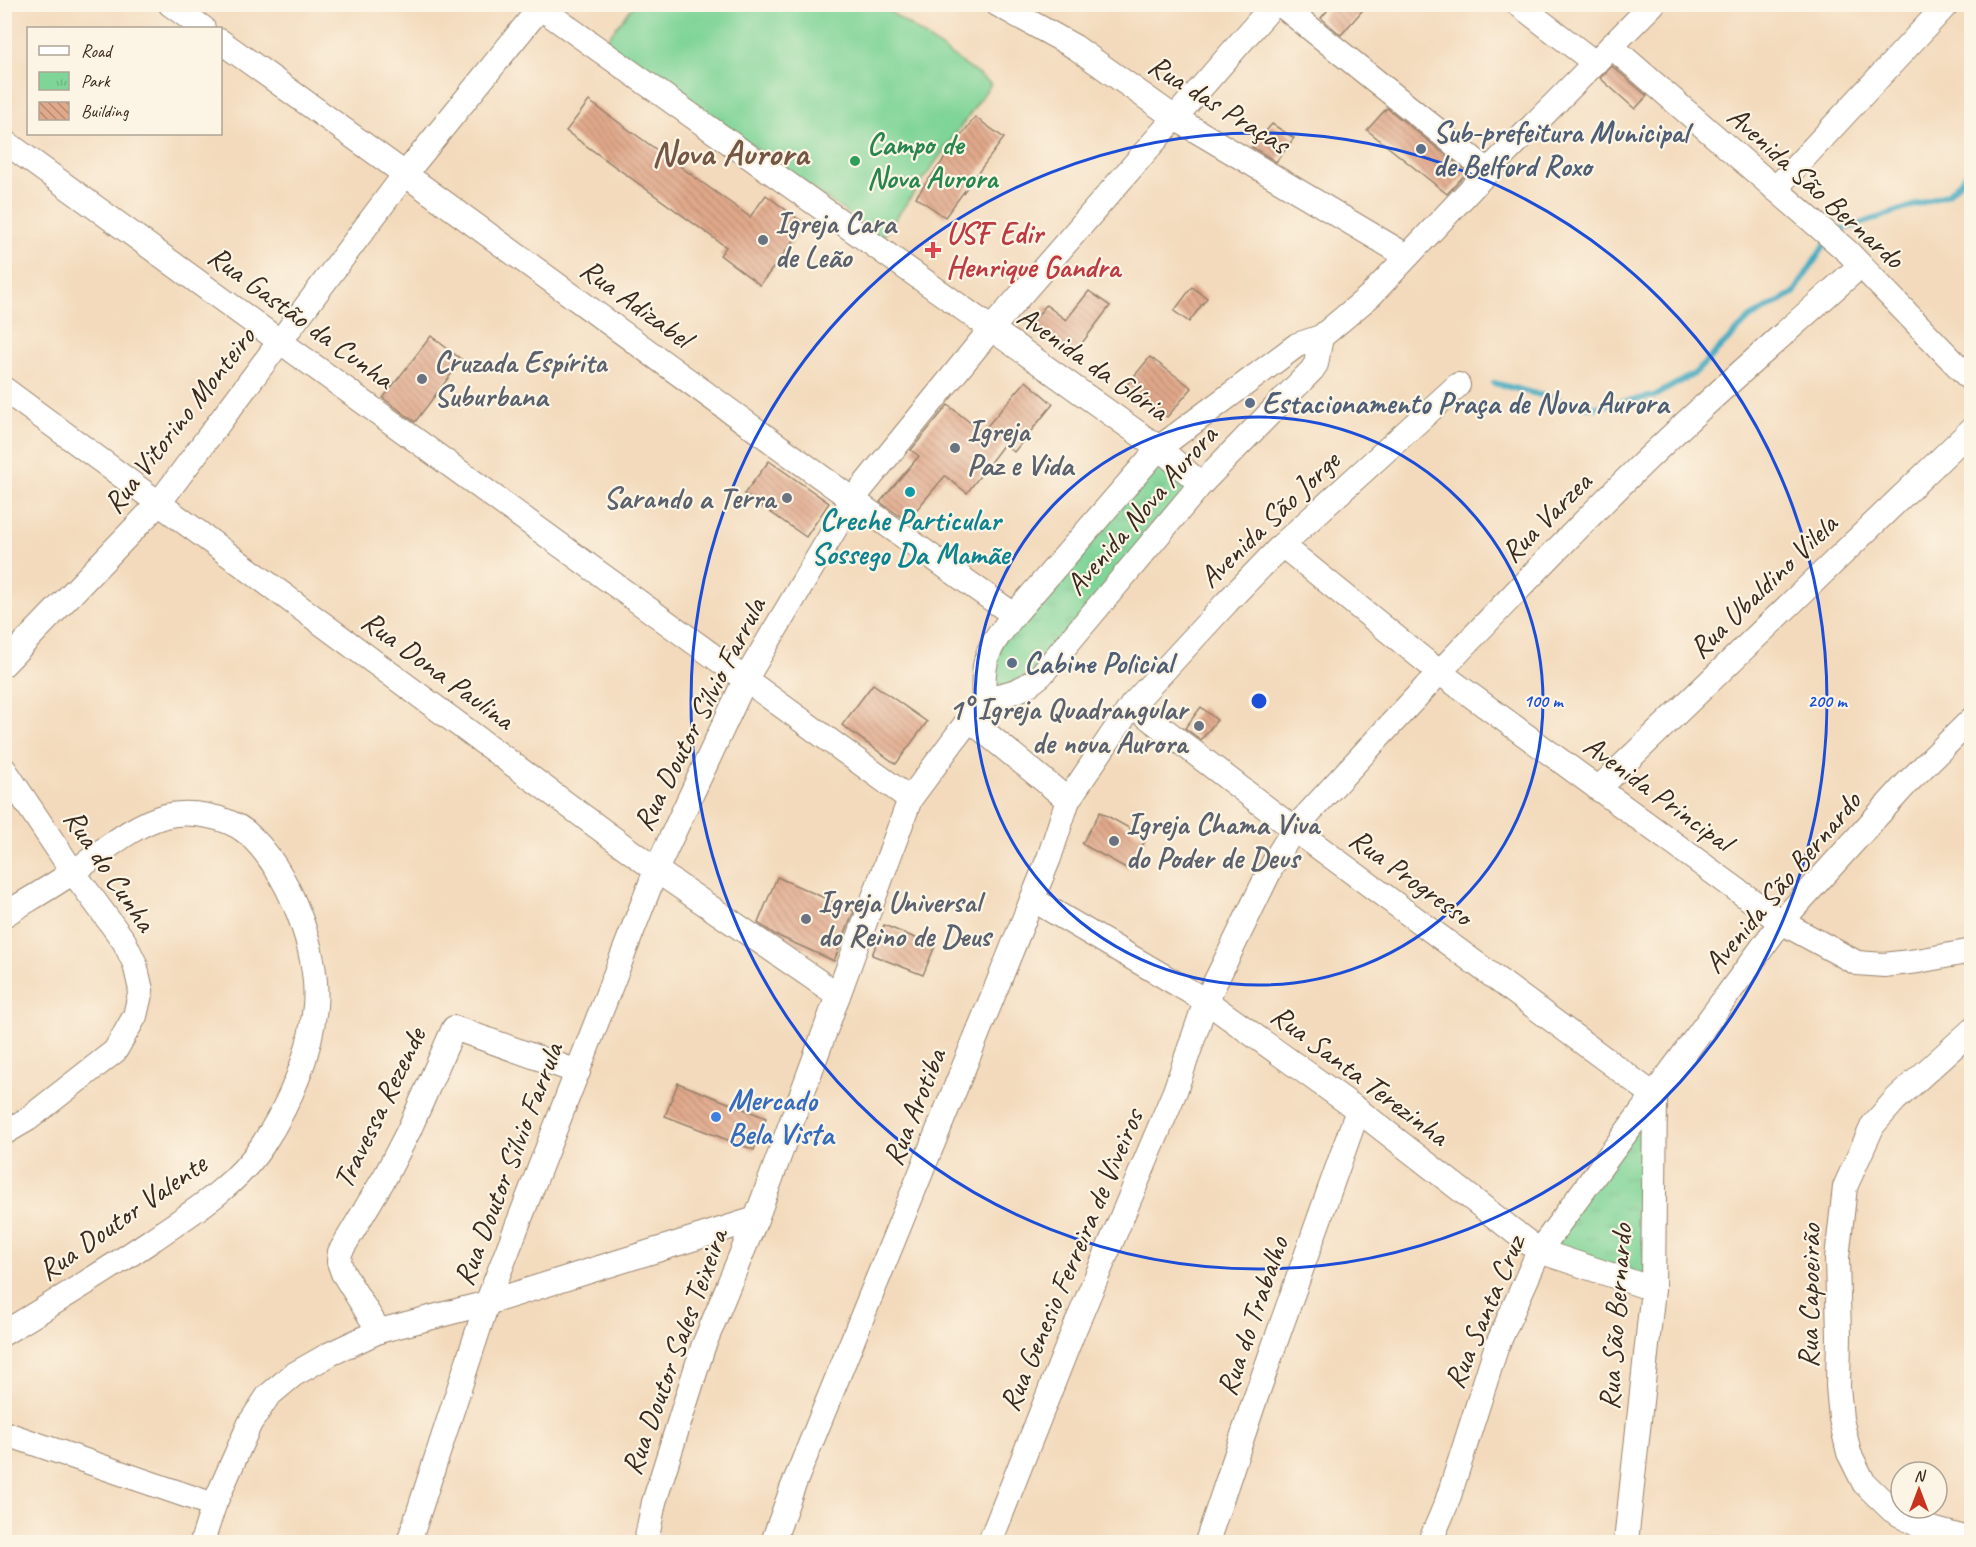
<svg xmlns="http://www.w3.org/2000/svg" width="1976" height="1547" viewBox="0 0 1976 1547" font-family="Caveat,sans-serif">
<defs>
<pattern id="park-tufts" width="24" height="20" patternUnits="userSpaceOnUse" patternTransform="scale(1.5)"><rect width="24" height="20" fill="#7fd497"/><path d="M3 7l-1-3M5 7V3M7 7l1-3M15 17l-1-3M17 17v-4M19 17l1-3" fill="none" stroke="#6fb682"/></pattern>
<pattern id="building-back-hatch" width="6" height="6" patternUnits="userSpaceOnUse" patternTransform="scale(1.5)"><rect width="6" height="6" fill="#e1a98b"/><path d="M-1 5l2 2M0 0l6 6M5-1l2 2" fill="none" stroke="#b88a71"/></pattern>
</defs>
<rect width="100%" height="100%" fill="#fcf5e5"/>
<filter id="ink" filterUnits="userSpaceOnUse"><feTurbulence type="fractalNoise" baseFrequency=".0167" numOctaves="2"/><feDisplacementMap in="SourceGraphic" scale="12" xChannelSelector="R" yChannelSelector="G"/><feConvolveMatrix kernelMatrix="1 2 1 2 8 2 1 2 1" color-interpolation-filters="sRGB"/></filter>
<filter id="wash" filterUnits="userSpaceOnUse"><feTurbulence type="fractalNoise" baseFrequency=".008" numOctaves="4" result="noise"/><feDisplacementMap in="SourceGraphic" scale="24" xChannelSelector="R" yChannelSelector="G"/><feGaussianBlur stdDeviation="1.35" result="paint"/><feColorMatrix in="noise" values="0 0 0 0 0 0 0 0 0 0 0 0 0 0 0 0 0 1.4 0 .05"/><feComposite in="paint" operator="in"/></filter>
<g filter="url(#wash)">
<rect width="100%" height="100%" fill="#f3dabc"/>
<g fill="url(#park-tufts)" stroke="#5d7f5a" stroke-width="1.5">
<path d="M1159,448L1201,484L1053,660L984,699L986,658Z"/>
<path d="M1655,1096L1653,1289L1539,1251Z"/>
</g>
<path fill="#7fd497" stroke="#5d7f5a" stroke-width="1.5" d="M634,5H881L991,84L882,238L605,41Z"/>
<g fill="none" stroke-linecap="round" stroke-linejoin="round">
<g stroke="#40a9c0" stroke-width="6">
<path d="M1836,232L1948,194L1972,169"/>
<path d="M1494,383L1591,408L1654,396L1694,374L1750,318L1794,293L1827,241"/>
</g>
</g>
<g id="blocks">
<g fill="url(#building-back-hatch)">
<path d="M1333,4H1368L1341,35L1321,18Z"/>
<path d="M1612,66L1647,96L1635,109L1600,78Z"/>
<path d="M589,101L750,217L766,195L806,225L760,285L720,255L726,247L566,131Z"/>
<path d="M1387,108L1467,172L1447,194L1367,130Z"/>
<path d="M975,117L1004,138L945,217L916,197Z"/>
<path d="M1272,124L1294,138L1276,162L1252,147Z"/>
<path d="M1192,287L1207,298L1189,322L1174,311Z"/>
<path d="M1089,291L1110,306L1073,355L1031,324L1046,305L1066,320Z"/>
<path d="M431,336L462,360L415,422L383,398Z"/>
<path d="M1150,357L1192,388L1167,417L1125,387Z"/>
<path d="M1026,381L1053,404L1014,452L1004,444L967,493L945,476L907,521L880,502L919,456L911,450L948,405L982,432Z"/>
<path d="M769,461L829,503L806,537L744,494Z"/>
<path d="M873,684L927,722L896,764L842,725Z"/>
<path d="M1201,707L1217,720L1201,740L1185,728Z"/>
<path d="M1100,812L1147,838L1128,869L1082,844Z"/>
<path d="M777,877L854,911L834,961L776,935L758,923Z"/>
<path d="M884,925L935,946L923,975L872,955Z"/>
<path d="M678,1083L766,1118L754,1150L665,1116Z"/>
</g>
</g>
</g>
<g filter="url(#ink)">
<use href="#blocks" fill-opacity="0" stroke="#97826d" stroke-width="1.5"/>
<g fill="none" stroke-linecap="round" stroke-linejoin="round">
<g stroke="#97826d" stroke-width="26">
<g id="minor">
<path d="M170,4L203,28"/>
<path d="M535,4L1159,448L1201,484"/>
<path d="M997,4L1075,47L1175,118L1407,256"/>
<path d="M1280,4L1488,171"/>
<path d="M1518,4L1595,63"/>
<path d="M220,41C486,230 747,427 1014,615"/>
<path d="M1611,46L1848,252L1972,381"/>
<path d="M4,141L910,799"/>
<path d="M1775,189L1947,4"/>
<path d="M4,389L656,870L838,995"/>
<path d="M1282,545L1439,672L1781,922L1857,963L1884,965L1918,961L1972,951"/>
<path d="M4,664L159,503L406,173L543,4"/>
<path d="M984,699C1011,693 1020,693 1041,675L1201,484L1312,370L1316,364L1321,337"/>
<path d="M1132,705L1294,829L1655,1096"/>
<path d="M970,720L1068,800"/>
<path d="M4,769L73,872L124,941L135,964L141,990L135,1016L115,1051L28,1119L4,1133"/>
<path d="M1598,789L1972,429"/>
<path d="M1032,899L1206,1001L1358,1110L1539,1251L1653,1289"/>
<path d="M4,915C28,900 53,886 76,870C104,851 132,825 165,816C189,810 226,816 246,832C288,868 320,952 315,1006C310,1056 289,1105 262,1146C235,1187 191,1213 152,1240C103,1273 54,1303 4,1333"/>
<path d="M1972,1030L1896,1099L1873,1125L1845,1187L1837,1258L1839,1336L1838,1386L1841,1419L1849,1453L1864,1483L1892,1510L1918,1525L1972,1540"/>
<path d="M379,1331L343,1273L339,1262L340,1252L386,1175L409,1130L454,1028L578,1072"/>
<path d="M4,1433L214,1505"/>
<path d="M202,1542L214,1505L250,1423L268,1396L293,1375L330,1354L379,1331L487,1303L756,1219"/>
<path d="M409,1542L487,1303L656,870L745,680L852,500L991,329L1274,4"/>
<path d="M646,1542L654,1502L703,1347L756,1219L910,799L984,699C981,657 989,647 1014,615L1159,448L1297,345L1321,337L1371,295L1488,171L1653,4"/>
<path d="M773,1542L792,1489L1049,858L1068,800L1132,705L1227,602L1282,545L1458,385"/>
<path d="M990,1542L1072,1335L1175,1091L1206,1001L1276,858L1294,829C1389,726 1485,622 1584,522C1671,432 1767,349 1860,266"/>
<path d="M1207,1542L1253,1405L1358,1110"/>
<path d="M1430,1542L1447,1502L1496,1348L1539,1251L1781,922L1907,783L1972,719"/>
<path d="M1626,1542L1653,1289L1655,1096"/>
</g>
</g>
<use href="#minor" stroke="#fff" stroke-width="24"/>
</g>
</g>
<g fill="none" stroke="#1d4ed8" stroke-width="3">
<circle cx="1259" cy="701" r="284"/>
<circle cx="1259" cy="701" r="568"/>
</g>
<g fill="#5c6f8a" stroke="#fcf5e5" stroke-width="2">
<circle cx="1421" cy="149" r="6"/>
<circle cx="1250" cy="403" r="6"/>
<circle cx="1012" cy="663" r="6"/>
</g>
<circle fill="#2e9e5b" stroke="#fcf5e5" stroke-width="2" cx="855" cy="161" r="6"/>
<g fill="#6b7280" stroke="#fcf5e5" stroke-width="2">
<circle cx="763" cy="240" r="6"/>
<circle cx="422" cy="379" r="6"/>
<circle cx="955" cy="448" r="6"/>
<circle cx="787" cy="498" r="6"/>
<circle cx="1199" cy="726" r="6"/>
<circle cx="1114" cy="841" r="6"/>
<circle cx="806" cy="919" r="6"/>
</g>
<path fill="#e0444e" stroke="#fcf5e5" stroke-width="2" d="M930 241h6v6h6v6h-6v6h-6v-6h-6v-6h6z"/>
<circle fill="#0f9aa8" stroke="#fcf5e5" stroke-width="2" cx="910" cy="492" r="6"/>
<circle fill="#3f7fe0" stroke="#fcf5e5" stroke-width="2" cx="716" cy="1117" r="6"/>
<g text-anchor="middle" stroke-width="4.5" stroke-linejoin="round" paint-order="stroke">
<g font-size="30" fill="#3b2a1e" stroke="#fcf5e5">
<text transform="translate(1219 104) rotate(32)" y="10">Rua das Praças</text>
<text transform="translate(1816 187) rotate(42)" y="10">Avenida São Bernardo</text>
<text transform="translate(636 303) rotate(36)" y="10">Rua Adizabel</text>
<text transform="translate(301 317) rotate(36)" y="10">Rua Gastão da Cunha</text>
<text transform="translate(1093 363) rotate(35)" y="10">Avenida da Glória</text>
<text transform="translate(179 420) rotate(-52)" y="10">Rua Vitorino Monteiro</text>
<text transform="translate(1141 510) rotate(-49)" y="10">Avenida Nova Aurora</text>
<text transform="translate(1546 517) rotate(-45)" y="10">Rua Varzea</text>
<text transform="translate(1269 519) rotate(-44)" y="10">Avenida São Jorge</text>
<text transform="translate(1763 586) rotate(-44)" y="10">Rua Ubaldino Vilela</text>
<text transform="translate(438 670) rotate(36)" y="10">Rua Dona Paulina</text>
<text transform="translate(699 714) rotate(-63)" y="10">Rua Doutor Sílvio Farrula</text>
<text transform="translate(1658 793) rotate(36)" y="10">Avenida Principal</text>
<text transform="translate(110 870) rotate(56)" y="10">Rua do Cunha</text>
<text transform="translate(1411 877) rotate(36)" y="10">Rua Progresso</text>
<text transform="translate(1782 882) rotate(-50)" y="10">Avenida São Bernardo</text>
<text transform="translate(1360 1075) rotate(37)" y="10">Rua Santa Terezinha</text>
<text transform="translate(914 1107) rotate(-68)" y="10">Rua Arotiba</text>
<text transform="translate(379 1108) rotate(-64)" y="10">Travessa Rezende</text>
<text transform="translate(508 1164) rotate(-69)" y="10">Rua Doutor Sílvio Farrula</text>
<text transform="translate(122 1217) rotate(-35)" y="10">Rua Doutor Valente</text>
<text transform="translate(1071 1260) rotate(-67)" y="10">Rua Genesio Ferreira de Viveiros</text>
<text transform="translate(1809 1296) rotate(-89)" y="10">Rua Capoeirão</text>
<text transform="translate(1484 1312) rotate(-67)" y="10">Rua Santa Cruz</text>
<text transform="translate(1252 1316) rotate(-71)" y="10">Rua do Trabalho</text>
<text transform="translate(1615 1317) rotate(-86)" y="10">Rua São Bernardo</text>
<text transform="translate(674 1352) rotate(-70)" y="10">Rua Doutor Sales Teixeira</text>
</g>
<g font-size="30" font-weight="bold" fill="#4e5e75" stroke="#fcf5e5" text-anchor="start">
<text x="1433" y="142">Sub-prefeitura Municipal<tspan x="1433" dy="34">de Belford Roxo</tspan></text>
<text x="1262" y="413">Estacionamento Praça de Nova Aurora</text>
<text x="1024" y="673">Cabine Policial</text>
</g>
<g font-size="30" font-weight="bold" fill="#27864d" stroke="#fcf5e5" text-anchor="start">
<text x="867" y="154">Campo de<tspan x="867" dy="34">Nova Aurora</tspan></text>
</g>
<g font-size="30" font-weight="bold" fill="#5b616d" stroke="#fcf5e5" text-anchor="start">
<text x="775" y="233">Igreja Cara<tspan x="775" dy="34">de Leão</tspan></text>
<text x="434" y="372">Cruzada Espírita<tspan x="434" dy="34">Suburbana</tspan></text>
<text x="967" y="441">Igreja<tspan x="967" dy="34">Paz e Vida</tspan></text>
<text x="775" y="508" text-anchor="end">Sarando a Terra</text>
<text x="1187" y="719" text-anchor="end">1° Igreja Quadrangular<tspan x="1187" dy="34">de nova Aurora</tspan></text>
<text x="1126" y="834">Igreja Chama Viva<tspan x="1126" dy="34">do Poder de Deus</tspan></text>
<text x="818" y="912">Igreja Universal<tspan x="818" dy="34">do Reino de Deus</tspan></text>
</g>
<g font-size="30" font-weight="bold" fill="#be3a42" stroke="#fcf5e5" text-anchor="start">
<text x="946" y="243">USF Edir<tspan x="946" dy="34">Henrique Gandra</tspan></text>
</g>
<g font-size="30" font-weight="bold" fill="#0d838f" stroke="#fcf5e5">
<text x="910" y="530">Creche Particular<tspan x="910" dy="34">Sossego Da Mamãe</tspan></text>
</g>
<g font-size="30" font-weight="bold" fill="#366cbe" stroke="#fcf5e5" text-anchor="start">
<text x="728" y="1110">Mercado<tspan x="728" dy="34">Bela Vista</tspan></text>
</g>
<g font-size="36" font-weight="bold" fill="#755644" stroke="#fcf5e5">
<text x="730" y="165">Nova Aurora</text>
</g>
</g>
<circle cx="1259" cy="701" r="9" fill="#1d4ed8" stroke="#fcf5e5" stroke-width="3"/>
<g font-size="18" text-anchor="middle" font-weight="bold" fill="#1d4ed8" stroke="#fcf5e5" stroke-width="4.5" stroke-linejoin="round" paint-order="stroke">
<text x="1543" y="707">100 m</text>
<text x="1827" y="707">200 m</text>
</g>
<rect width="1976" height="1547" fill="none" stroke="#fcf5e5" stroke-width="24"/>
<rect x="27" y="27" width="195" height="108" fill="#fcf5e5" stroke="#afa495" stroke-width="1.5"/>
<rect x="39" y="46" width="30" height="9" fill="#ffffff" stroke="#afa495" stroke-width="1.5"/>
<text x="81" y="57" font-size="18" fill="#3b2a1e">Road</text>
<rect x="39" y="72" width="30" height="18" fill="url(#park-tufts)" stroke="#afa495" stroke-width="1.5"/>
<text x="81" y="87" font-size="18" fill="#3b2a1e">Park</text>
<rect x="39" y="102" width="30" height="18" fill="url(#building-back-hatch)" stroke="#afa495" stroke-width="1.5"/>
<text x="81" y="117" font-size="18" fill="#3b2a1e">Building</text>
<g transform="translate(1919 1490)"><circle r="28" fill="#fcf5e5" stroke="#afa495" stroke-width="1.5"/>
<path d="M0-4.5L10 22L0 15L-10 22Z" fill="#c8321e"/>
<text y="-9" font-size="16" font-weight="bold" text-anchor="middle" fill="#3b2a1e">N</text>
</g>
</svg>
